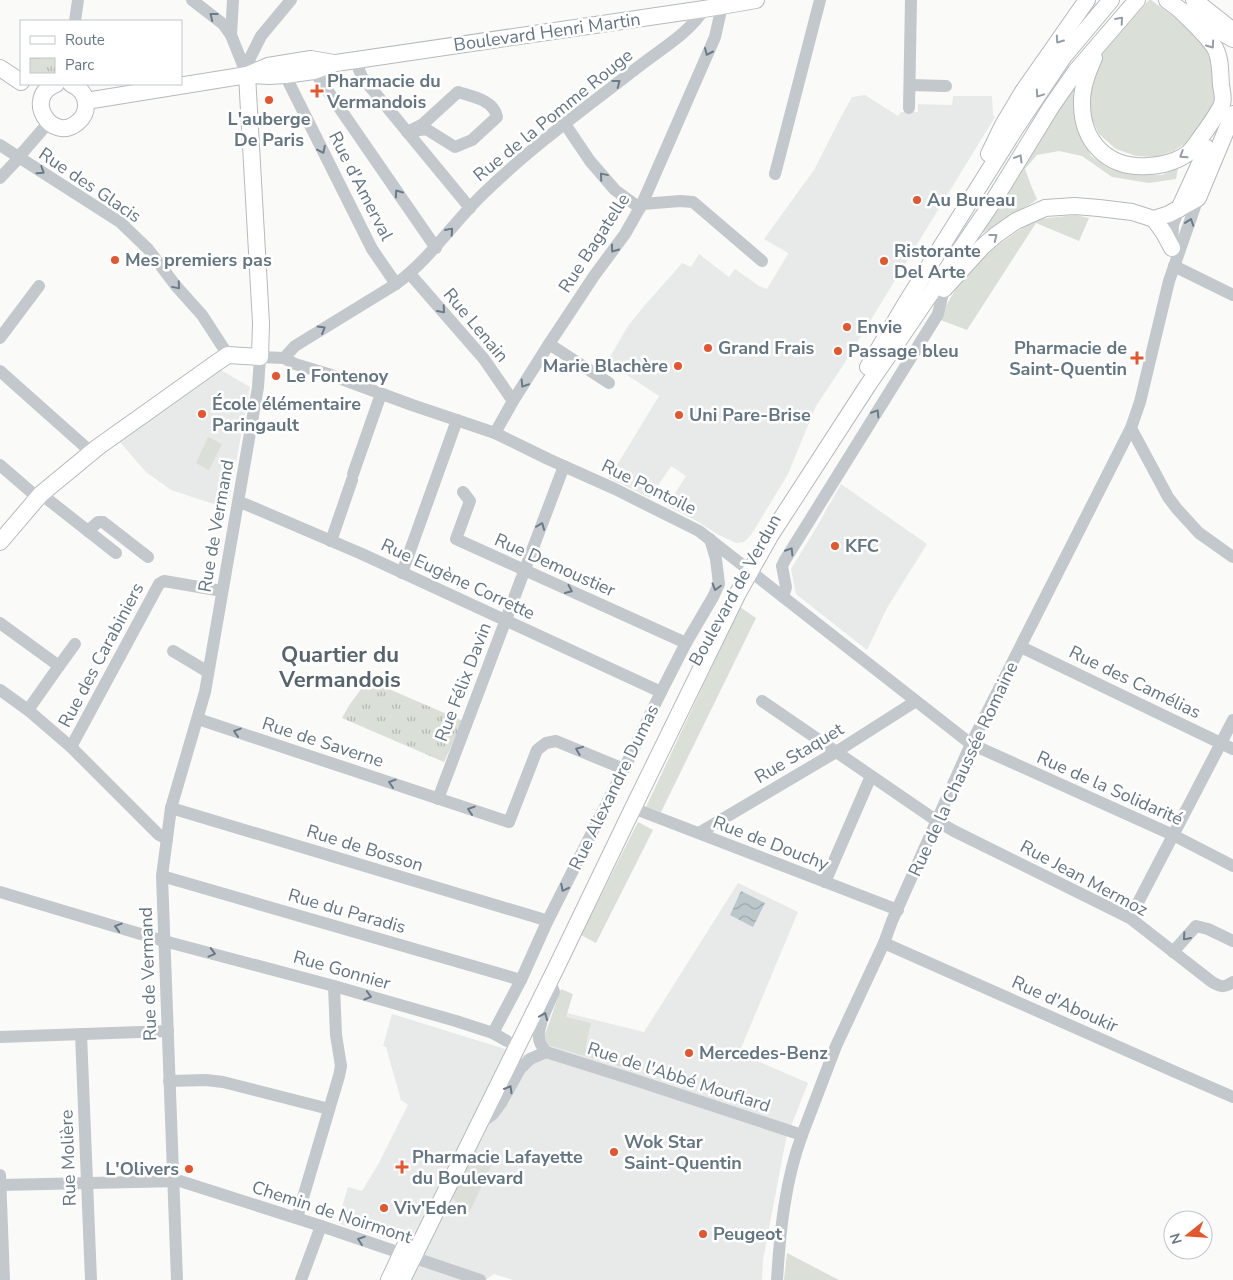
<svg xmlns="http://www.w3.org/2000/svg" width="1233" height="1280" viewBox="0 0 1233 1280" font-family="'Nunito Sans',sans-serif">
<defs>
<pattern id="park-tufts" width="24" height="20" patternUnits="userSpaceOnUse" patternTransform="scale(1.25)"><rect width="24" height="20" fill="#dadfd7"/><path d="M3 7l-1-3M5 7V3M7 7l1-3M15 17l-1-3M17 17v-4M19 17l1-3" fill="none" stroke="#b4b9b4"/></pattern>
<pattern id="water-waves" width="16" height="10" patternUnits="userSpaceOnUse" patternTransform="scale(1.25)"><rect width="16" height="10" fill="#bbc7cb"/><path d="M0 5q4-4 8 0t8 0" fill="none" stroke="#9ca6aa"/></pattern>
</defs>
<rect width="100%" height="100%" fill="#fafaf8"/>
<g fill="#e8e9e9">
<path d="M865,95L898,116L901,112H918V104L952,105L953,96H992L993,115L995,117L842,367L816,406L788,474L751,535L744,542L736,543L717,534L697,521L667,506L686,476L671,466L650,498L609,478L659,396L607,362L628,326L645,305L676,270L682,263L691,267L699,254L729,277L735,269L759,286L767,289L788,254V253L764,239L814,170L842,115L852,97Z"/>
<path d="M221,370L250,387L228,506L226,508L171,490L146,472L119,441Z"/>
<path d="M841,484L927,544L887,608L867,650L796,594L791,569L816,528Z"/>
<path d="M738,883L798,912L739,1053L808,1083L786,1139L763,1260L762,1280H513L494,1274L485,1280H410L423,1250L337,1223L348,1187L362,1191L379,1163L408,1105L401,1100L386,1047L383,1046L392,1014L541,1060L567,1013L644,1032Z"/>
</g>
<g fill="#dadfd7">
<path d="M1149,0H1151L1180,21L1195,34L1206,49L1215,74L1216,89L1212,109L1192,140L1173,151L1156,157L1136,156L1116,149L1099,134L1091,118L1089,101L1096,64L1103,53Z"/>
<path d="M1078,82V130L1091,156L1110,169L1126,173L1162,175L1178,168L1176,179L1149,183L1112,177L1082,156L1059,151L1037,155L1025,169L1032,188L1037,199L1032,203L983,233L979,232L1072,87Z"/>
<path d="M1076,215L1089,218L1079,241L1036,223L967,330L938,319L966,272L1001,243L1030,223L1039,219Z"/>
<path d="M208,437L222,444L209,470L196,463Z"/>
<path d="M740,607L756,618L661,812L646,807Z"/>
<path d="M638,822L653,830L596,943L581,935Z"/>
<path d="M561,989L573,994L566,1017L591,1023L585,1049L626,1061L628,1054L641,1061L632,1070L548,1045L544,1037Z"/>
<path d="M476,1151L494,1160L468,1215L452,1197Z"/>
<path d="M787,1253L839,1280H784Z"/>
</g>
<path fill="url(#park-tufts)" d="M368,680L463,721L444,762L342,718L350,704Z"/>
<path fill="url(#water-waves)" d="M741,891L765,903L753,927L730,915Z"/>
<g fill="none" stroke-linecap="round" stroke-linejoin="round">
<g stroke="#b5babe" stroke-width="18">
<g id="major">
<path d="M1167,0L1179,9L1233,39"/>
<path d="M1194,0L1227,26"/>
<path d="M1094,58C1088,71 1082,86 1082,101C1081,141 1107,169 1148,166C1161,166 1177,161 1187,154C1194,149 1199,139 1204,133C1209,126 1219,112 1222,104C1224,99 1222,91 1221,85C1220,73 1221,59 1215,48C1207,35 1190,20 1179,9"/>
<path d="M0,68L21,82"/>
<path d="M247,75L269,76L285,75L314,71L336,63L704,9L756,0"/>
<path d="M56,84C22,97 52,145 78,122C83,118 86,112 86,105C86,95 80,88 71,84"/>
<path d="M86,101L247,75L268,66L311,59L334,63"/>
<path d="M989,154L1003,125L1022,93L1087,0"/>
<path d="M1179,209L1207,148"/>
<path d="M1154,219L1164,233L1172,248"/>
<path d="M944,289L982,247L996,235L1016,221L1045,208L1075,206L1099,208L1132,212L1154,219L1169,214L1198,198L1233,114"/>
<path d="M868,367L906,303L1015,129L1064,56L1111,0"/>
<path d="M0,542L41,494L98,447L216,363L228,355L260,357L261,323L247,75"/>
<path d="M389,1280L405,1246"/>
<path d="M402,1280L556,968L633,808L738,593L770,536L868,385L901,337L994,200L1051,107L1076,71L1137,0"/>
</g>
</g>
<g stroke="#c3c8cc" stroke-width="12">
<path d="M192,0L223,24L231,35L247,75"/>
<path d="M75,21L78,0"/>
<path d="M231,35L233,0"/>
<path d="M355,60L362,77L470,208"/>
<path d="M314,71L436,248"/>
<path d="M247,75L250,58L261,36L291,0"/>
<path d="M285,75L372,249L396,284"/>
<path d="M910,85L946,86"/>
<path d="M458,92C473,97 494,100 497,117L472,140L455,147L426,129L407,132L423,124Z"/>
<path d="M909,108L911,0"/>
<path d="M565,124L590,161L615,190L640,208"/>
<path d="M0,145L120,222L148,249L176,286L202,315L228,355"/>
<path d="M23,152L49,122"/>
<path d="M775,174L820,0"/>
<path d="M0,178L15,162"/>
<path d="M642,204L680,201L693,202L762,261"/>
<path d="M1172,249L1173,225L1179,209"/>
<path d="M1174,266L1233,295"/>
<path d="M410,274L484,359L513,401"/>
<path d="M0,338L39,286"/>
<path d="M549,344L609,383"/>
<path d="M284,358L295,346L396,284C430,259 453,223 483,194C532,146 588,106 642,64C664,47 689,33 704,9"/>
<path d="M0,371L91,452"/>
<path d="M1131,428L1168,497L1177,509L1199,533L1233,557"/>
<path d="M495,433L513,401L549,344L594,276L625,234L642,204L715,37L722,6"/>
<path d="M0,465L37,497"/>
<path d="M353,474L381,394"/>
<path d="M463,492L470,501L456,539L686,643"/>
<path d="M41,494L88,531L98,522H103L148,557"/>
<path d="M238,504H245L362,554L661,692"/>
<path d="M88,531L116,553"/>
<path d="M331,541L352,480"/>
<path d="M402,573L457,420"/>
<path d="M783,597L786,587L782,566L785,560L938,314L944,288"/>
<path d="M0,623L59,666L28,710"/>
<path d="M1021,647L1233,749"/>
<path d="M173,651L208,672"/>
<path d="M59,666L75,644"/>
<path d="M0,690L28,710L71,747L159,835L167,839"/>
<path d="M762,701L937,821L954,831L1130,918L1212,982C1221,987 1224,988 1233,982"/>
<path d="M198,719L509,822L537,750L546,743L556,741L624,769"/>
<path d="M71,747L159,584L164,581L222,591"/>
<path d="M438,799L564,466"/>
<path d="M171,808L542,919L547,922"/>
<path d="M633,808L898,910"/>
<path d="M699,833L836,752L916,701"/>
<path d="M162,876L521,980"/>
<path d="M825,882L871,776"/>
<path d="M0,892L164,941L334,986L456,1021L493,1033L507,1041"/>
<path d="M1130,918L1233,720"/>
<path d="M884,943L1173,1071L1233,1097"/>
<path d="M1173,952L1196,926L1208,929L1233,941"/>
<path d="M493,1033L521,980L547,922L624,769L661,692L686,643L713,597L719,584L716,559L710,539"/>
<path d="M81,1034L91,1280"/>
<path d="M0,1037L168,1031"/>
<path d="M546,1052L638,1081L802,1135"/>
<path d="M546,1052C543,1048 539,1043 539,1038C537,1025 549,1004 554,992L549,979"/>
<path d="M169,1081L206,1080L223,1082L329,1109"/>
<path d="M480,1123L493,1114L501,1103L520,1069L530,1059L546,1052"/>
<path d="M0,1175L4,1280"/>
<path d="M0,1185L180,1181L321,1226L480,1280"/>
<path d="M297,1218L339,1076L341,1066L336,1035L334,986"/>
<path d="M177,1280L162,876L171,808L205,692L258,387L260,357L284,358L295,364L328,374L412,405L495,433L548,459L615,489L699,531L971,744L1173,835L1233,866"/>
<path d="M301,1280L321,1226"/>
<path d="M777,1280C780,1231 785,1181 802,1135L836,1046L884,943L892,921L971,744L1131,428L1140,402L1169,281L1198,198"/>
</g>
<use href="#major" stroke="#fff" stroke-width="16"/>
<path stroke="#c3c8cc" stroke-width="12" d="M15,162L23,152"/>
</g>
<defs><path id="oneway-chevron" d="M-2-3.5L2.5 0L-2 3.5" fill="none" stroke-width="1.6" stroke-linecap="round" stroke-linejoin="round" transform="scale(1.25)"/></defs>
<g stroke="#6a7a87">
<use href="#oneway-chevron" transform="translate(213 16) rotate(-142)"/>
<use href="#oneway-chevron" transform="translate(708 52) rotate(114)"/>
<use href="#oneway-chevron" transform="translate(617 83) rotate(-38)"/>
<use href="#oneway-chevron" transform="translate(322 150) rotate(64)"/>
<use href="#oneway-chevron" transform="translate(41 171) rotate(33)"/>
<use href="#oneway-chevron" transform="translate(603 176) rotate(-130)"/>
<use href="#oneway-chevron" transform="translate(398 193) rotate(-125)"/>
<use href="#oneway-chevron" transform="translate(1190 222) rotate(-71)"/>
<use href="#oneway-chevron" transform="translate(450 231) rotate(-49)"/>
<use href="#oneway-chevron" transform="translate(614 249) rotate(126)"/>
<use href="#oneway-chevron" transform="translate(177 286) rotate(50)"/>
<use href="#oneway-chevron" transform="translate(442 310) rotate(49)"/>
<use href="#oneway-chevron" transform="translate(322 329) rotate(-31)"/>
<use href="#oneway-chevron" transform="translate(524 384) rotate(122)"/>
<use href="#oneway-chevron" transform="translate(876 413) rotate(-58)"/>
<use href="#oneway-chevron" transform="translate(541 526) rotate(-69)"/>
<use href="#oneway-chevron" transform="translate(790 551) rotate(-58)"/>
<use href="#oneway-chevron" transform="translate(716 587) rotate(106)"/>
<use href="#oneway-chevron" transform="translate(569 590) rotate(24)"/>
<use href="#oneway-chevron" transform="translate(237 732) rotate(-162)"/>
<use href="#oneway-chevron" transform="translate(579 750) rotate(-158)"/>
<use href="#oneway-chevron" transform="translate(392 783) rotate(-162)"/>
<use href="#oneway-chevron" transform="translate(471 810) rotate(-162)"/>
<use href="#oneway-chevron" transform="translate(564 888) rotate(117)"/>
<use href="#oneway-chevron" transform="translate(118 927) rotate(-163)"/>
<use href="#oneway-chevron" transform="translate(1186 937) rotate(131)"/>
<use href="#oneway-chevron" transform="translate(212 953) rotate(15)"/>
<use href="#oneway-chevron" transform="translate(368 996) rotate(16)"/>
<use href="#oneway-chevron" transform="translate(544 1016) rotate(-68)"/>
<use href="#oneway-chevron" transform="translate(509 1089) rotate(-60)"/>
<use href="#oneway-chevron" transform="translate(361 1240) rotate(-161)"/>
</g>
<g stroke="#939fa8">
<use href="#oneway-chevron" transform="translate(1120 20) rotate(-49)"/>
<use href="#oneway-chevron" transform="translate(1059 40) rotate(125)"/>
<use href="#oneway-chevron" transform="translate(1211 45) rotate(55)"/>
<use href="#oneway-chevron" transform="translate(1039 94) rotate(124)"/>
<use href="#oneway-chevron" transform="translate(1183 155) rotate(147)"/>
<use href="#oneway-chevron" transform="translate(1019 158) rotate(-59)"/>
<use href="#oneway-chevron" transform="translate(994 237) rotate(-38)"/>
</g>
<g fill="#e4572e" stroke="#fff" stroke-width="2">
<path d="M314.5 83.5h5v5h5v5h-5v5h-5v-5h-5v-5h5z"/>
<circle cx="269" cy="100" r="5"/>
<circle cx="917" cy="200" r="5"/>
<circle cx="115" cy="260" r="5"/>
<circle cx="884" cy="261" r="5"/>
<circle cx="847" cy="327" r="5"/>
<circle cx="708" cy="348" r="5"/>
<circle cx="838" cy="351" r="5"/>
<path d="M1134.5 350.5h5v5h5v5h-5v5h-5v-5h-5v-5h5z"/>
<circle cx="678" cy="366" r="5"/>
<circle cx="276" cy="376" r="5"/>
<circle cx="202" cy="414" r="5"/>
<circle cx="679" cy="415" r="5"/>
<circle cx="835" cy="546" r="5"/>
<circle cx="689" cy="1053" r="5"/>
<circle cx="614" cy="1152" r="5"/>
<path d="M399.5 1159.5h5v5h5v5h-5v5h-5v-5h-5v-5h5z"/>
<circle cx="189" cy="1169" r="5"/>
<circle cx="384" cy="1208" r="5"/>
<circle cx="703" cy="1234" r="5"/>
</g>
<g text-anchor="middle" stroke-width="5" stroke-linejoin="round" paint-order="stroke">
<g font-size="18" fill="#657683" stroke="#fff">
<text transform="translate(547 32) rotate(-8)" y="6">Boulevard Henri Martin</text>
<text transform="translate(553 115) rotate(-39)" y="6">Rue de la Pomme Rouge</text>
<text transform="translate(90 185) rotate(34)" y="6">Rue des Glacis</text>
<text transform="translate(361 186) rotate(63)" y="6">Rue d'Amerval</text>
<text transform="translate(594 243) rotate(-57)" y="6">Rue Bagatelle</text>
<text transform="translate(476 325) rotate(50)" y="6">Rue Lenain</text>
<text transform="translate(649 487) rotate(26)" y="6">Rue Pontoile</text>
<text transform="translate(216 526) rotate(-80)" y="6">Rue de Vermand</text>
<text transform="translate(555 565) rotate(24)" y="6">Rue Demoustier</text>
<text transform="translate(458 579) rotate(25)" y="6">Rue Eugène Corrette</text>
<text transform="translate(735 590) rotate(-61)" y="6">Boulevard de Verdun</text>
<text transform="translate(101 655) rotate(-62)" y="6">Rue des Carabiniers</text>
<text transform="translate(463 682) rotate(-69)" y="6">Rue Félix Davin</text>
<text transform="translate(1135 682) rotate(26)" y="6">Rue des Camélias</text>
<text transform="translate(323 742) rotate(18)" y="6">Rue de Saverne</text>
<text transform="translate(799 753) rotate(-31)" y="6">Rue Staquet</text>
<text transform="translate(963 769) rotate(-65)" y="6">Rue de la Chaussée Romaine</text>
<text transform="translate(614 787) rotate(-64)" y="6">Rue Alexandre Dumas</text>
<text transform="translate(1110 788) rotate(24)" y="6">Rue de la Solidarité</text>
<text transform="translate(771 843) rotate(21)" y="6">Rue de Douchy</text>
<text transform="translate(365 848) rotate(17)" y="6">Rue de Bosson</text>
<text transform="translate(1084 878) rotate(28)" y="6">Rue Jean Mermoz</text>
<text transform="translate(347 911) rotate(16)" y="6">Rue du Paradis</text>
<text transform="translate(342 970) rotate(16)" y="6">Rue Gonnier</text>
<text transform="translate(148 974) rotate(-92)" y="6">Rue de Vermand</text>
<text transform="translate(1065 1004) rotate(24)" y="6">Rue d'Aboukir</text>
<text transform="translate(679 1077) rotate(18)" y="6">Rue de l'Abbé Mouflard</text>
<text transform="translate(68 1158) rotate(-92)" y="6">Rue Molière</text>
<text transform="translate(332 1212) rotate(18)" y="6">Chemin de Noirmont</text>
</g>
<g font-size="18" font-weight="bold" fill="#657683" stroke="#fff" text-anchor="start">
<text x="327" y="87">Pharmacie du<tspan x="327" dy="21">Vermandois</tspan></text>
<text x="269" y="125" text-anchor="middle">L'auberge<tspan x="269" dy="21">De Paris</tspan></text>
<text x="927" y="206">Au Bureau</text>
<text x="894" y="257">Ristorante<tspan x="894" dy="21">Del Arte</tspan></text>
<text x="125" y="266">Mes premiers pas</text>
<text x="857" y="333">Envie</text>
<text x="718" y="354">Grand Frais</text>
<text x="1127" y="354" text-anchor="end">Pharmacie de<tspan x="1127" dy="21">Saint-Quentin</tspan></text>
<text x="848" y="357">Passage bleu</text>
<text x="668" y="372" text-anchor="end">Marie Blachère</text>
<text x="286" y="382">Le Fontenoy</text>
<text x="212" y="410">École élémentaire<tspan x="212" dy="21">Paringault</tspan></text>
<text x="689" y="421">Uni Pare-Brise</text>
<text x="845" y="552">KFC</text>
<text x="699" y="1059">Mercedes-Benz</text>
<text x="624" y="1148">Wok Star<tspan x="624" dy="21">Saint-Quentin</tspan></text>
<text x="412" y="1163">Pharmacie Lafayette<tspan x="412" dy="21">du Boulevard</tspan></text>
<text x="179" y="1175" text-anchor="end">L'Olivers</text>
<text x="394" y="1214">Viv'Eden</text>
<text x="713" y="1240">Peugeot</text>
</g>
<g font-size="22" font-weight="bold" fill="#57646e" stroke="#fff">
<text x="340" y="662">Quartier du<tspan x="340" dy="25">Vermandois</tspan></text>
</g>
</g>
<rect x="20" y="20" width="162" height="65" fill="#ffffff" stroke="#c1c8cd"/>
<rect x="30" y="36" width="25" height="8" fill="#ffffff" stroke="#c1c8cd"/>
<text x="65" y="45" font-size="15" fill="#657683">Route</text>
<rect x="30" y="58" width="25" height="15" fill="url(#park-tufts)" stroke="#c1c8cd"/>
<text x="65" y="70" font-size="15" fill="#657683">Parc</text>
<g transform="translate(1188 1235) rotate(253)"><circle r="24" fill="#ffffff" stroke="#c1c8cd"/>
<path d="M0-4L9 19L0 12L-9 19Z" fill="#e4572e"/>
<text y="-8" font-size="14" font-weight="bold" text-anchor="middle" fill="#657683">N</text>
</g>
</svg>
